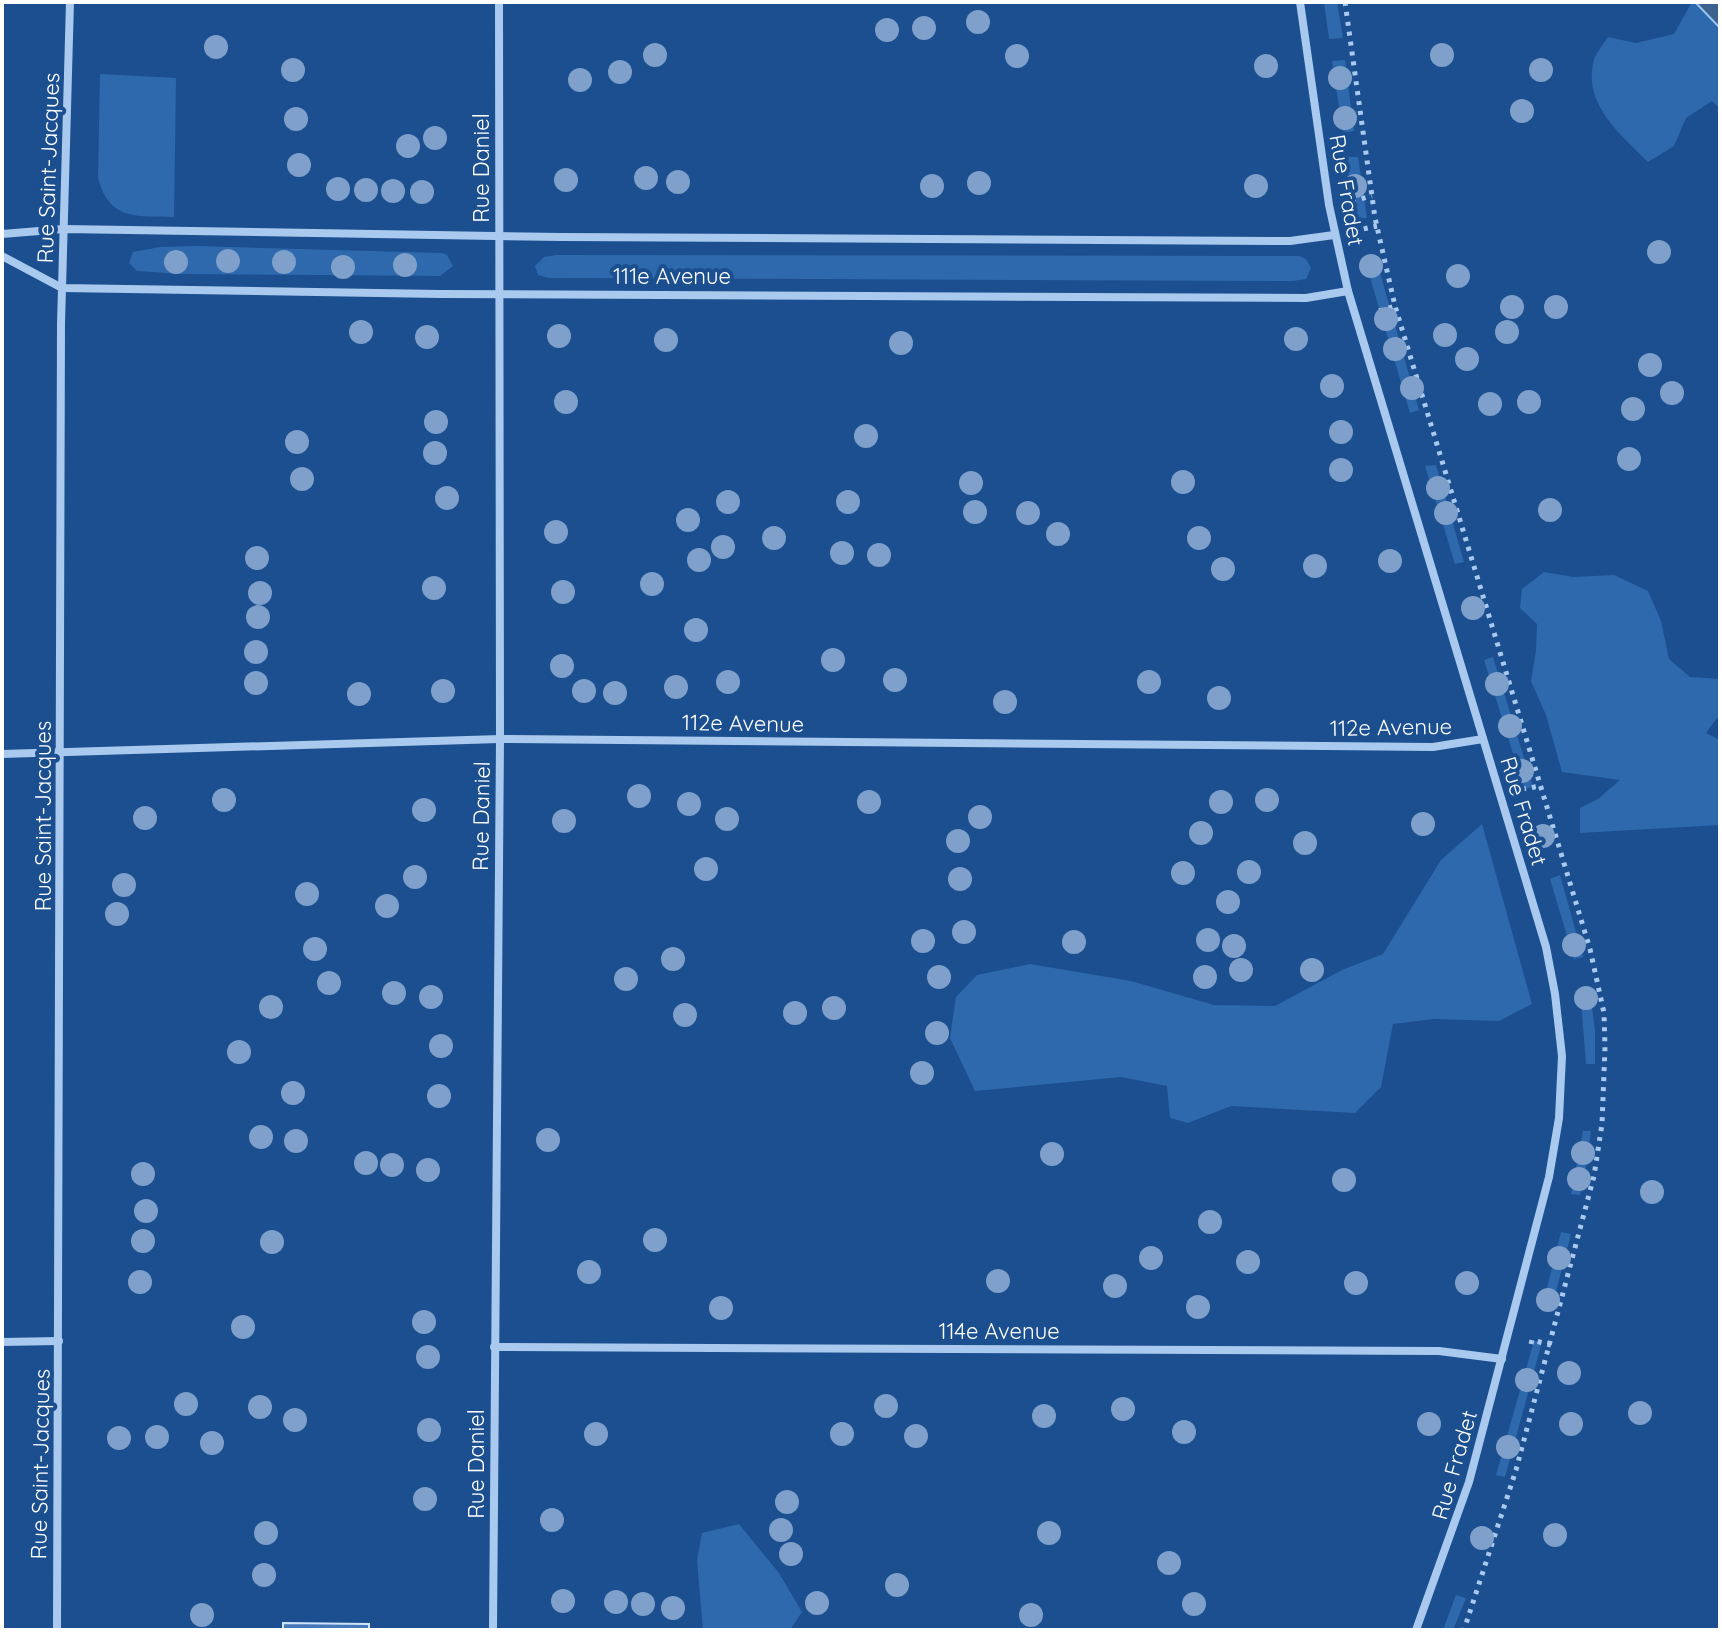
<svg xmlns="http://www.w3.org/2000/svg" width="1722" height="1632" viewBox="0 0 1722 1632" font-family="Quicksand,sans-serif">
<rect width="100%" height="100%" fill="#1b4f8f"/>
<g fill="#2e69ad">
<path d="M1324,2H1337L1343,38L1329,39Z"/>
<path d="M1692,2H1695L1720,28V109L1712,101L1686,118L1674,146L1648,162C1622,136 1584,105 1593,64C1594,55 1603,45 1608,37L1636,43L1674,34Z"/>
<path d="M1345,60L1354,131L1343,133L1332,61Z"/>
<path d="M100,74L176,78L174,217C138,216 109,221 98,178Z"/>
<path d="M1346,157H1358L1367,218L1355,220Z"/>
<path d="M197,246L442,253L447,255L453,266L440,276L181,274L137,271L129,263L133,252L160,247Z"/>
<path d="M556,255L1299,256L1306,259L1311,268L1306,279L1293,281L549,278L538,275L535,266L544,257Z"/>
<path d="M1375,255L1419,410L1410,413L1364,257Z"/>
<path d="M1436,465L1464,562L1455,564L1425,466Z"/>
<path d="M1544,572L1573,577L1614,575L1648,591L1661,621L1669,659L1690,677L1720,679V714L1706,733L1720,740V825L1580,833V808L1598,799L1620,780L1562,772L1546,715L1531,681L1536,651L1537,624L1520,608L1522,589Z"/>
<path d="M1493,657L1533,787L1524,789L1484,660Z"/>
<path d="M1482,824L1532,1004L1499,1021L1433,1019L1393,1024L1381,1087L1355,1113L1231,1106L1188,1123L1170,1118L1167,1086L1121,1077L975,1091L950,1038L956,997L977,975L1030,964L1131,981L1214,1005L1275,1006L1342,970L1383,954L1441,860Z"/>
<path d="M1560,875L1583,957L1574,959L1550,879Z"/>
<path d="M1589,987L1595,1029V1064H1586L1580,988Z"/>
<path d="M1583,1131H1591L1587,1162L1580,1195L1571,1194Z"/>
<path d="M1561,1232L1571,1234L1551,1310L1542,1308Z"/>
<path d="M1534,1341L1542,1342L1505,1477L1496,1475Z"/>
<path d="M739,1524L779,1573L802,1612L790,1630H703L697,1560L702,1533Z"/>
<path d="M1456,1595L1466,1598L1453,1630H1443Z"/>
</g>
<path fill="#3c6290" stroke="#9cc4f0" stroke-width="2" d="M1695,2H1720V28Z"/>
<path fill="#4478b7" stroke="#cfe3fa" stroke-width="2" d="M283,1623L369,1624V1630H283Z"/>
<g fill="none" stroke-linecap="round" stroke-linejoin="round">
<g stroke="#a9c9ee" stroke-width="5" stroke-dasharray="4 6" stroke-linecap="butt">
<path d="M1345,2L1375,218L1395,306L1590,949L1604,1013L1605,1048L1602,1124L1594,1176L1516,1470L1464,1630"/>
<path d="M1352,201L1372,196"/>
<path d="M1354,231L1377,226"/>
<path d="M1379,311L1395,306"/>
<path d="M1522,789L1541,786"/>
<path d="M1531,1344L1532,1340L1551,1345"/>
</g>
<g stroke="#a9c9ee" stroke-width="8">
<path d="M1300,2L1329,205L1348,291L1546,947L1555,994L1562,1056L1559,1118L1549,1177L1469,1482L1416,1630"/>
<path d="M2,234L64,229L562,237L1290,241L1334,235"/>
<path d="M2,256L62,288L440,294L1306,298L1348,291"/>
<path d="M2,754L500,739L1433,747L1483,739"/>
<path d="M2,1342L59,1341"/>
<path d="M494,1347L1439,1351L1502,1359"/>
<path d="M57,1630L61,324L70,2"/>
<path d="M493,1630L500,739L499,2"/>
</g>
</g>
<g fill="#7ea0ca">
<circle cx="978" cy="22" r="12"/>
<circle cx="924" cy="28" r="12"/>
<circle cx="887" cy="30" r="12"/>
<circle cx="216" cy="47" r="12"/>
<circle cx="655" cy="55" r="12"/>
<circle cx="1442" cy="55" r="12"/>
<circle cx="1017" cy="56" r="12"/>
<circle cx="1266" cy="66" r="12"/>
<circle cx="293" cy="70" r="12"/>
<circle cx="1541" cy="70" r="12"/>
<circle cx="620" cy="72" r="12"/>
<circle cx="1340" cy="78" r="12"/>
<circle cx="580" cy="80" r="12"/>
<circle cx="1522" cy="111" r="12"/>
<circle cx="1345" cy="118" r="12"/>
<circle cx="296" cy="119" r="12"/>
<circle cx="435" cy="138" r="12"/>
<circle cx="408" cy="146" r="12"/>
<circle cx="299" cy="165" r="12"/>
<circle cx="646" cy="178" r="12"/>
<circle cx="566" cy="180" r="12"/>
<circle cx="678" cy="182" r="12"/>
<circle cx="979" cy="183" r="12"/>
<circle cx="932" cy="186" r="12"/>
<circle cx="1256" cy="186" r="12"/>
<circle cx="1355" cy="186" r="12"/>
<circle cx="338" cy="189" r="12"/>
<circle cx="366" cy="190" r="12"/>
<circle cx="393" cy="191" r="12"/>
<circle cx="422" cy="192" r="12"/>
<circle cx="1659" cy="252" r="12"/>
<circle cx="228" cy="261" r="12"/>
<circle cx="176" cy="262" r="12"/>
<circle cx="284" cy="262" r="12"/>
<circle cx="405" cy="265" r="12"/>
<circle cx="1371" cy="266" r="12"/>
<circle cx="343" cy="267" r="12"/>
<circle cx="1458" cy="276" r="12"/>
<circle cx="1512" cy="307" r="12"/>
<circle cx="1556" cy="307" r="12"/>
<circle cx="1386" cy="319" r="12"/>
<circle cx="361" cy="332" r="12"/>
<circle cx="1507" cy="332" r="12"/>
<circle cx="1445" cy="335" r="12"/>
<circle cx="559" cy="336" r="12"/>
<circle cx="427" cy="337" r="12"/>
<circle cx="1296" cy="339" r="12"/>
<circle cx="666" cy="340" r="12"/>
<circle cx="901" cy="343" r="12"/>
<circle cx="1395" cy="349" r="12"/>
<circle cx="1467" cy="359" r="12"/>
<circle cx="1650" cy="365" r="12"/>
<circle cx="1332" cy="386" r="12"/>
<circle cx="1412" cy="388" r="12"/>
<circle cx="1672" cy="393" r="12"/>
<circle cx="566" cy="402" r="12"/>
<circle cx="1529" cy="402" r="12"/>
<circle cx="1490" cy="404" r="12"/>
<circle cx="1633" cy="409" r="12"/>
<circle cx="436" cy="422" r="12"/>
<circle cx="1341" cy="432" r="12"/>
<circle cx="866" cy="436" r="12"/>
<circle cx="297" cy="442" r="12"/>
<circle cx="435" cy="453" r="12"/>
<circle cx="1629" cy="459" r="12"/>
<circle cx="1341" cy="470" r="12"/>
<circle cx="302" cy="479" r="12"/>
<circle cx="1183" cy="482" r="12"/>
<circle cx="971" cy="483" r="12"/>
<circle cx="1438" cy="488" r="12"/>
<circle cx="447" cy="498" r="12"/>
<circle cx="728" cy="502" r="12"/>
<circle cx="848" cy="502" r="12"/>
<circle cx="1550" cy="510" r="12"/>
<circle cx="975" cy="512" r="12"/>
<circle cx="1028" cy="513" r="12"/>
<circle cx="1446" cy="513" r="12"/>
<circle cx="688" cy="520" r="12"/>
<circle cx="556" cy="532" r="12"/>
<circle cx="1058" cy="534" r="12"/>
<circle cx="774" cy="538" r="12"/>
<circle cx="1199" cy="538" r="12"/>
<circle cx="723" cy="547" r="12"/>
<circle cx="842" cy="553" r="12"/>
<circle cx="879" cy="555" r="12"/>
<circle cx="257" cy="558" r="12"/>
<circle cx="699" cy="560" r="12"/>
<circle cx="1390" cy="561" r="12"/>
<circle cx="1315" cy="566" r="12"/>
<circle cx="1223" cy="569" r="12"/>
<circle cx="652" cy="584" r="12"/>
<circle cx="434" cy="588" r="12"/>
<circle cx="563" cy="592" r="12"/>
<circle cx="260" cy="593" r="12"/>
<circle cx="1473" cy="608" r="12"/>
<circle cx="258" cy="617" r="12"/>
<circle cx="696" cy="630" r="12"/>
<circle cx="256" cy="652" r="12"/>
<circle cx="833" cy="660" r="12"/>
<circle cx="562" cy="666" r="12"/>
<circle cx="895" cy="680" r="12"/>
<circle cx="728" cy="682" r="12"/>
<circle cx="1149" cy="682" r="12"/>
<circle cx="256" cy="683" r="12"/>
<circle cx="1497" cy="684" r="12"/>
<circle cx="676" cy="687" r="12"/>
<circle cx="443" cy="691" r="12"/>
<circle cx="584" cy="691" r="12"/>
<circle cx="615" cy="693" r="12"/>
<circle cx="359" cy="694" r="12"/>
<circle cx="1219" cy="698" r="12"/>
<circle cx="1005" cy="702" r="12"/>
<circle cx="1510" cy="726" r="12"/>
<circle cx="1522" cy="771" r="12"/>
<circle cx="639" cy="796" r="12"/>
<circle cx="224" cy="800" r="12"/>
<circle cx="1267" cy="800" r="12"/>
<circle cx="869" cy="802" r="12"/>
<circle cx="1221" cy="802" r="12"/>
<circle cx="689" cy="804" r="12"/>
<circle cx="424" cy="810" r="12"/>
<circle cx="980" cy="817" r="12"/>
<circle cx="145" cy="818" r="12"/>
<circle cx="727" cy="819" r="12"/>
<circle cx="564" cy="821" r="12"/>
<circle cx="1423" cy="824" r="12"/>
<circle cx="1201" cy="833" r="12"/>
<circle cx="1543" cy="836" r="12"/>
<circle cx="958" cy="841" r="12"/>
<circle cx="1305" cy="843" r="12"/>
<circle cx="706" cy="869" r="12"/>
<circle cx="1249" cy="872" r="12"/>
<circle cx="1183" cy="873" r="12"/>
<circle cx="415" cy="877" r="12"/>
<circle cx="960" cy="879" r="12"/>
<circle cx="124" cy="885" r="12"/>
<circle cx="307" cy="894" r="12"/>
<circle cx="1228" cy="902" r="12"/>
<circle cx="387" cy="906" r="12"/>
<circle cx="117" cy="914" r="12"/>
<circle cx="964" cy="932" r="12"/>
<circle cx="1208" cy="940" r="12"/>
<circle cx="923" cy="941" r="12"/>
<circle cx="1074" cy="942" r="12"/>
<circle cx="1574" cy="945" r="12"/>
<circle cx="1234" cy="946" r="12"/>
<circle cx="315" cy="949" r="12"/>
<circle cx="673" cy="959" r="12"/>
<circle cx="1241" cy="970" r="12"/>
<circle cx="1312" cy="970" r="12"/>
<circle cx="939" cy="977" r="12"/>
<circle cx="1205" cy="977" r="12"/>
<circle cx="626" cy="979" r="12"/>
<circle cx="329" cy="983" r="12"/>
<circle cx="394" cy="993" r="12"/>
<circle cx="431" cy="997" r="12"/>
<circle cx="1586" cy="998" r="12"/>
<circle cx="271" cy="1007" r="12"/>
<circle cx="834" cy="1008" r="12"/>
<circle cx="795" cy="1013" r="12"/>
<circle cx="685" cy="1015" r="12"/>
<circle cx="937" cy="1033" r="12"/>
<circle cx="441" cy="1046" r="12"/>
<circle cx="239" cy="1052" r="12"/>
<circle cx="922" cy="1073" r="12"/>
<circle cx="293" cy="1093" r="12"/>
<circle cx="439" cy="1096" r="12"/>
<circle cx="261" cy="1137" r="12"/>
<circle cx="548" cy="1140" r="12"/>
<circle cx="296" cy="1141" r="12"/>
<circle cx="1583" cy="1153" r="12"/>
<circle cx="1052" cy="1154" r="12"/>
<circle cx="366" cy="1163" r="12"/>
<circle cx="392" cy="1165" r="12"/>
<circle cx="428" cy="1170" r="12"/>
<circle cx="143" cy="1174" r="12"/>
<circle cx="1579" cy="1179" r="12"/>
<circle cx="1344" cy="1180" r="12"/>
<circle cx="1652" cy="1192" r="12"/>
<circle cx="146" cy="1211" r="12"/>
<circle cx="1210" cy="1222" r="12"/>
<circle cx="655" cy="1240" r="12"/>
<circle cx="143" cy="1241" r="12"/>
<circle cx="272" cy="1242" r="12"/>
<circle cx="1151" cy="1258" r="12"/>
<circle cx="1559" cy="1258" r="12"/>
<circle cx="1248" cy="1262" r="12"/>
<circle cx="589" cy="1272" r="12"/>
<circle cx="998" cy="1281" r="12"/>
<circle cx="140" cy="1282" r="12"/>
<circle cx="1356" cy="1283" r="12"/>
<circle cx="1467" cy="1283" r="12"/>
<circle cx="1115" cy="1286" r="12"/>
<circle cx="1548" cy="1300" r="12"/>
<circle cx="1198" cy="1307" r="12"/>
<circle cx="721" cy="1308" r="12"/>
<circle cx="424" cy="1322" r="12"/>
<circle cx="243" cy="1327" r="12"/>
<circle cx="428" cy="1357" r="12"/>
<circle cx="1569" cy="1373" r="12"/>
<circle cx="1527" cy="1380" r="12"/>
<circle cx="186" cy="1404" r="12"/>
<circle cx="886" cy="1406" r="12"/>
<circle cx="260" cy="1407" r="12"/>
<circle cx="1123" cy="1409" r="12"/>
<circle cx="1640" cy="1413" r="12"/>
<circle cx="1044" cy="1416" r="12"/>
<circle cx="295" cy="1420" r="12"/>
<circle cx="1429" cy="1424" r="12"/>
<circle cx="1571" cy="1424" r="12"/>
<circle cx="429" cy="1430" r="12"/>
<circle cx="1184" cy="1432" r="12"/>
<circle cx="596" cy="1434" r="12"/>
<circle cx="842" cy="1434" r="12"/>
<circle cx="916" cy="1436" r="12"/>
<circle cx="157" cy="1437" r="12"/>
<circle cx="119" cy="1438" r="12"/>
<circle cx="212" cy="1443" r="12"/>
<circle cx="1508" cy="1447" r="12"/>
<circle cx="425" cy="1499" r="12"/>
<circle cx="787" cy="1502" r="12"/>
<circle cx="552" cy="1520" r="12"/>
<circle cx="781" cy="1530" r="12"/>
<circle cx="266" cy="1533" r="12"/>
<circle cx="1049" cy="1533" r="12"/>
<circle cx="1555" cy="1535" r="12"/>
<circle cx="1482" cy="1538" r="12"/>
<circle cx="791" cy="1554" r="12"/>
<circle cx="1169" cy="1563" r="12"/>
<circle cx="264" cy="1575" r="12"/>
<circle cx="897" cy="1585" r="12"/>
<circle cx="563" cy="1601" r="12"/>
<circle cx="616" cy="1602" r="12"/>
<circle cx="817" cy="1603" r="12"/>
<circle cx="643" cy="1604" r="12"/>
<circle cx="1194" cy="1604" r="12"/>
<circle cx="673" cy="1608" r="12"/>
<circle cx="202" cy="1615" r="12"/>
<circle cx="1031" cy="1615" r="12"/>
</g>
<g text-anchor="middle" stroke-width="8" stroke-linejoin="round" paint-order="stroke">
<g font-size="22" fill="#fff" stroke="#1b4f8f">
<text transform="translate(48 168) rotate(-88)" y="8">Rue Saint-Jacques</text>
<text transform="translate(481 168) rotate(-90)" y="8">Rue Daniel</text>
<text transform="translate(1347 190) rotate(80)" y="8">Rue Fradet</text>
<text x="672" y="284">111e Avenue</text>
<text transform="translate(743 723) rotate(1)" y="8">112e Avenue</text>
<text transform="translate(1391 727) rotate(-1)" y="8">112e Avenue</text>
<text transform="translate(1524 811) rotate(73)" y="8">Rue Fradet</text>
<text transform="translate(43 816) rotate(-90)" y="8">Rue Saint-Jacques</text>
<text transform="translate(481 816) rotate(-89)" y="8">Rue Daniel</text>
<text x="999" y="1339">114e Avenue</text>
<text transform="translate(40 1464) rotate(-89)" y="8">Rue Saint-Jacques</text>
<text transform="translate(476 1464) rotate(-90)" y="8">Rue Daniel</text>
<text transform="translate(1454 1465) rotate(-74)" y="8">Rue Fradet</text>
</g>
</g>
<rect width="1722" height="1632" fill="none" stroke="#ffffff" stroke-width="8"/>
</svg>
